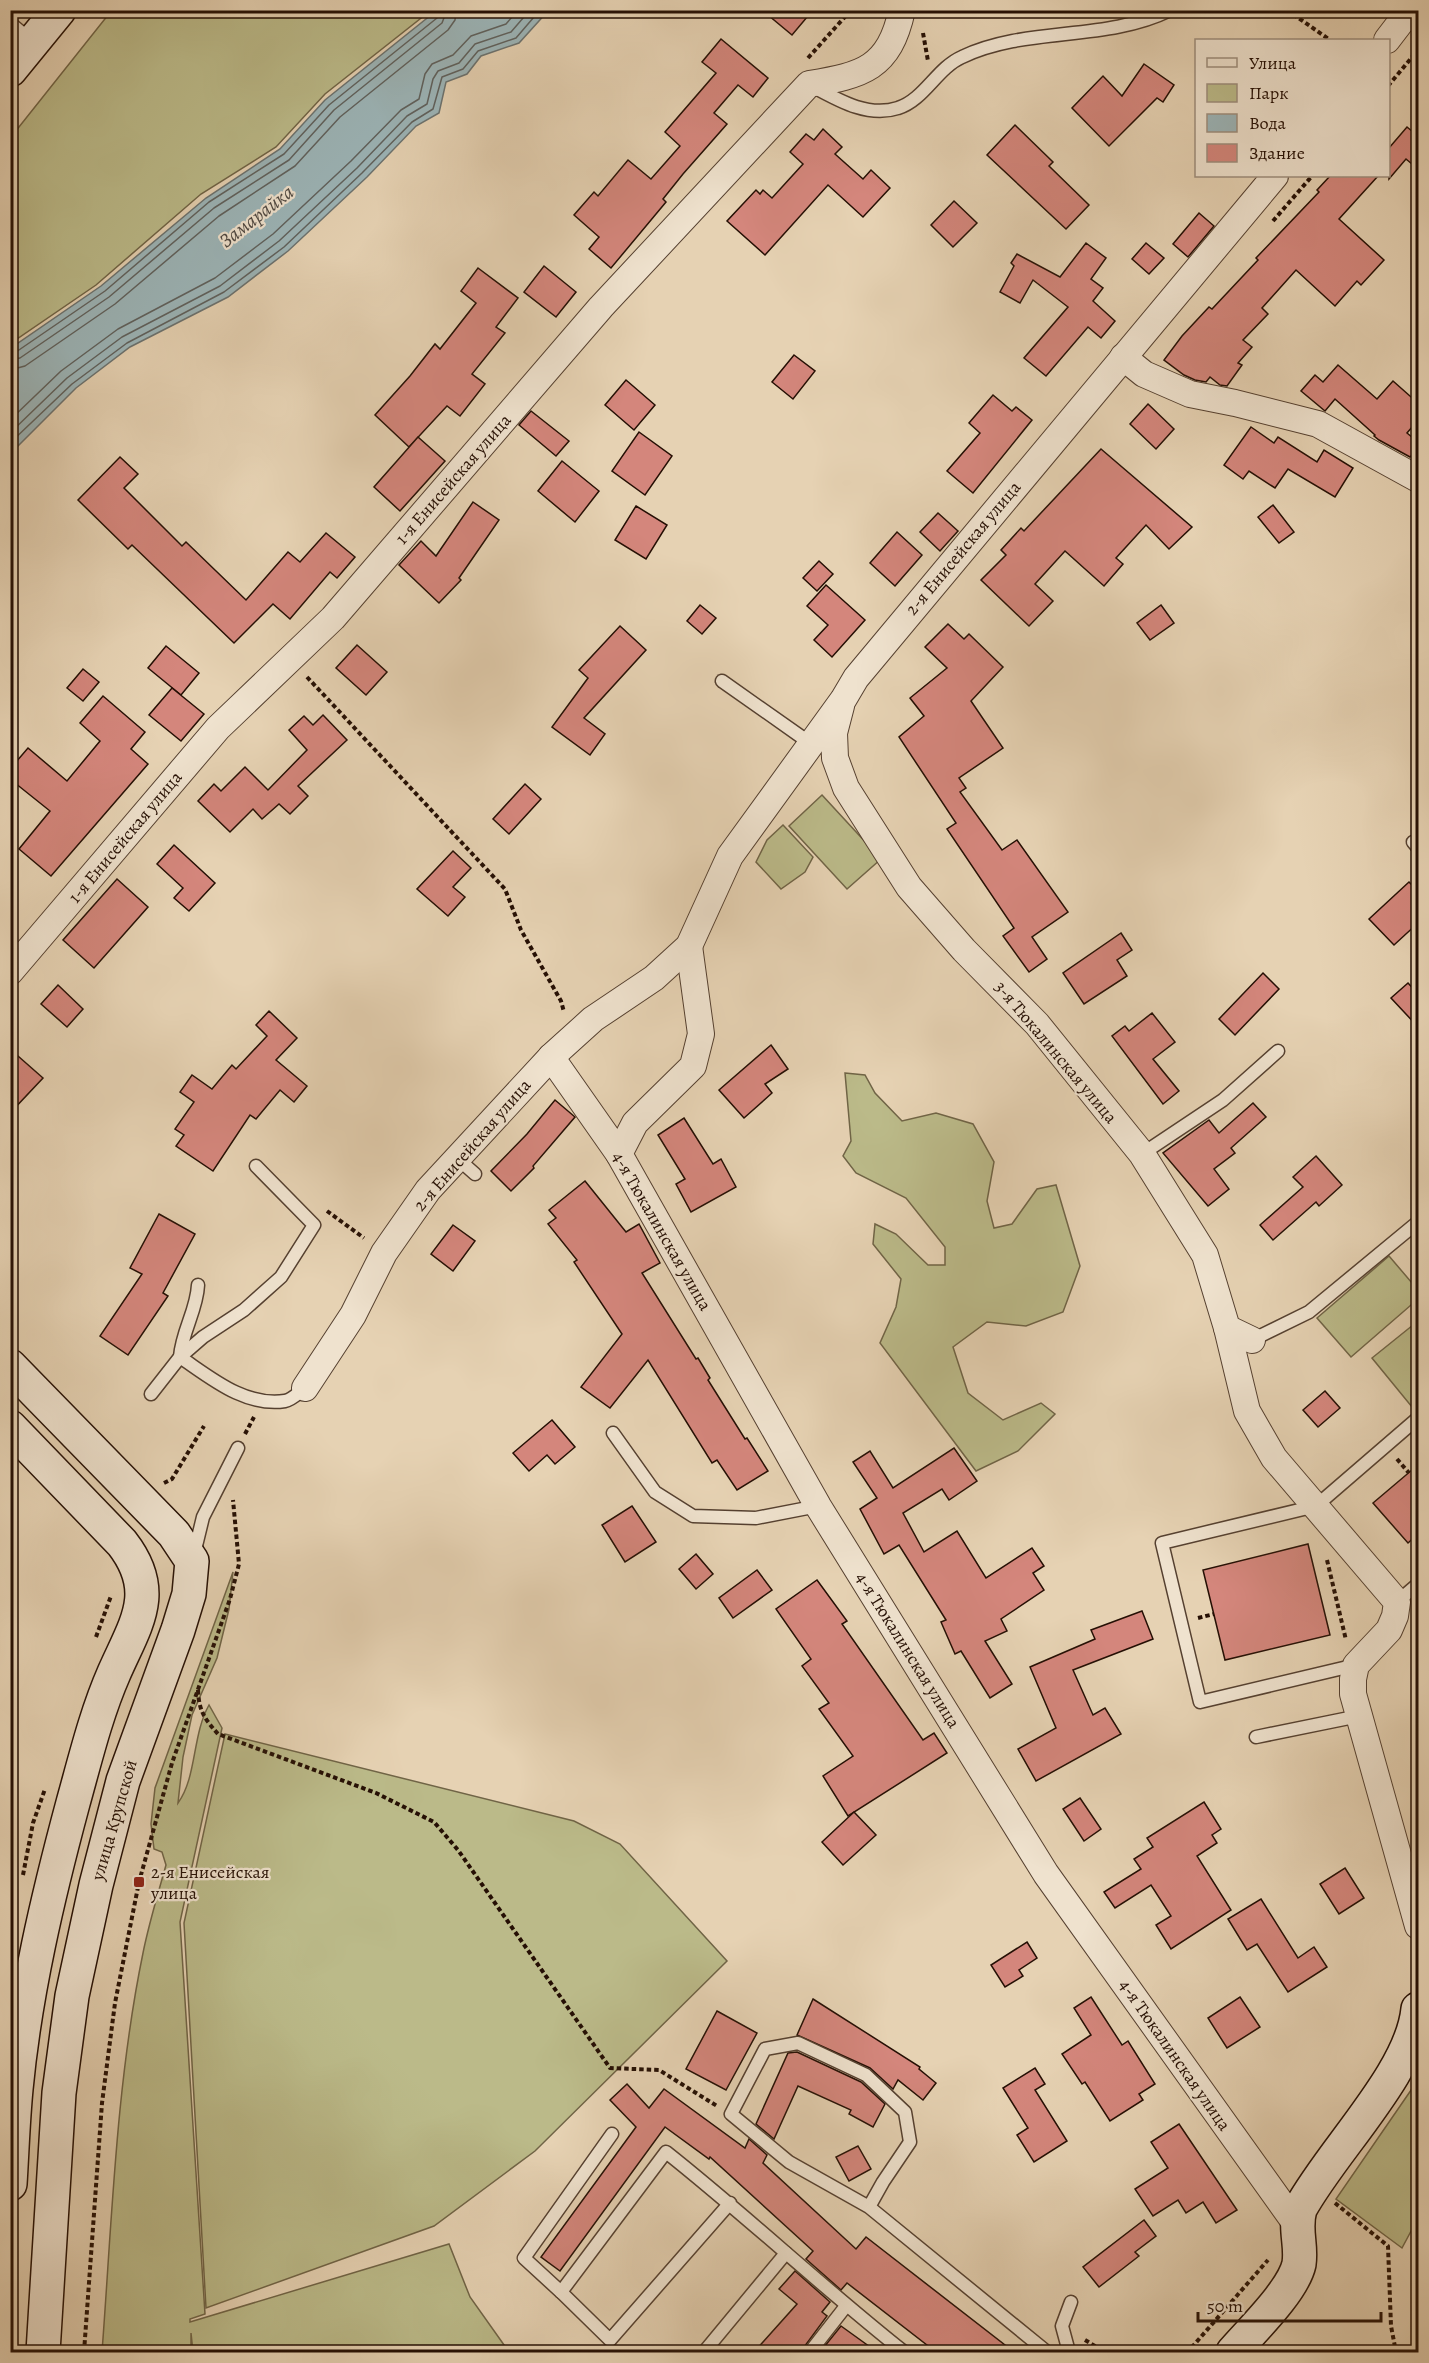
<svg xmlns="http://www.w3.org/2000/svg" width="1429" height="2363" viewBox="0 0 1429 2363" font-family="Alegreya,serif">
<rect width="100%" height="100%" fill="#e6d2b3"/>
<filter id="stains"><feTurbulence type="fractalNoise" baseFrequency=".00333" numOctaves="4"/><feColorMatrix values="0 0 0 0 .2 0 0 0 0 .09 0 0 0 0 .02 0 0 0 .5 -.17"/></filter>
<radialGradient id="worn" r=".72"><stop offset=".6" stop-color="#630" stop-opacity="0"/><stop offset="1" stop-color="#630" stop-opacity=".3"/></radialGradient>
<g fill="#bbba89" stroke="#706446" stroke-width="1.5">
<path d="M112,10L430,11L325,94L276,147L201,194L96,285L11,343V137Z"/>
<path d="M822,795L881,859L847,889L789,826Z"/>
<path d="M783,825L813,857L805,872L781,889L756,862L767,840Z"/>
<path d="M845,1073L865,1075L875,1093L902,1121L936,1113L973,1124L994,1162L987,1201L994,1228L1012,1224L1037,1189L1056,1185L1080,1266L1063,1312L1026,1326L987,1322L953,1347L968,1393L1003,1420L1041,1403L1055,1414L1018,1451L976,1471L880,1343L896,1307L901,1279L873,1244L875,1224L896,1234L928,1265H945V1247L906,1198L856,1173L843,1156L851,1141Z"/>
<path d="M1389,1256L1418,1290V1299L1351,1357L1317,1318Z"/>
<path d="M1418,1321V1402L1412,1407L1372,1358Z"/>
<path d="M233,1572L229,1609L217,1658L192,1715L183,1757L178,1803C197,1777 192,1735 209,1705L222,1728L180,1922L205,2314L190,2319V2322L449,2244L470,2297L509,2352H193L191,2333V2352H102C112,2220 116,2084 143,1953C149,1923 158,1894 166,1865L162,1852L154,1849L151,1824L155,1788Z"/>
<path d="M225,1734L574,1821L620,1844L727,1961L535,2151L434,2226L206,2308L184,1923Z"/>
<path d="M1418,2080V2218L1402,2248L1336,2199Z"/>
</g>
<path fill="#9cb5b8" stroke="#6c7370" stroke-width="1.5" d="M436,11H548L519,43L481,56L467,74L446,82L439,113L416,126L367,177L288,251L228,297L130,347L76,388L11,453V348L101,286L206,198L280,149L325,100Z"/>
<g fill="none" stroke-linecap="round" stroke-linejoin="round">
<g stroke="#60625e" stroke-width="1.5">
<path d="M10,353L16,352L105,291L209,202L284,154L329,105L437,18L439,10"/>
<path d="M10,360L20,358L109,297L214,208L289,160L334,110L442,23L447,10"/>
<path d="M10,370L25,366L115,304L219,216L295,166L340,117L448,30L455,20L456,10"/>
<path d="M10,420L61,371L118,329L215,278L273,234L351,161L401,110L419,99L425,74L432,64L453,55L471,36L506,24L518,10"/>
<path d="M10,433L67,378L122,337L220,286L279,241L357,168L407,116L427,104L433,79L438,71L459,63L475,44L511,32L530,10"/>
<path d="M10,443L72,384L127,343L224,292L284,247L362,173L412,122L433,109L442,77L463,69L478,51L516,38L540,10"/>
</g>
</g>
<g fill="#d4867c" stroke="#250f04" stroke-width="1.5">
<path d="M762,10H813L792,35Z"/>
<path d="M721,39L768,78L753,97L738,85L714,113L727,124L683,174L663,199L666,202L611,268L589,249L599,237L574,215L594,192L598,196L628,160L651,179L680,146L665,132L716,73L702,62Z"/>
<path d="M1144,64L1174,85L1163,102L1157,98L1109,146L1072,108L1103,76L1122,96Z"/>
<path d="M1015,125L1053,162L1049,166L1089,205L1066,229L987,155Z"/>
<path d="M1407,127L1419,137V170L1406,159L1389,179V148Z"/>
<path d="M823,129L842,147L835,154L863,179L871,170L890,188L863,217L828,185L765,255L727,221L756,190L760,194L763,190L772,198L803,164L790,152L806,134L814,140Z"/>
<path d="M1330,176H1378L1339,219L1384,260L1361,285L1357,281L1335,306L1296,270L1262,308L1268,314L1243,340L1252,347L1238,363L1242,365L1227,386L1220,385L1210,377L1206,382L1195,380L1184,375L1164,360L1182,336L1209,307L1212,309L1258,260L1256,258L1319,192L1317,190Z"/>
<path d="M954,201L977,223L953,247L931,225Z"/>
<path d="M1199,213L1214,226L1188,257L1173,244Z"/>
<path d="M1086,243L1106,258L1091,279L1103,288L1093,301L1115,321L1101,338L1088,327L1046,376L1024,358L1068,307L1033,280L1020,303L1000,292L1014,266L1011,263L1017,254L1060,277Z"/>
<path d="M1146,243L1164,258L1149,274L1132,259Z"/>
<path d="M544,266L576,292L556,317L524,292Z"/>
<path d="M478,268L518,298L496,327L505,333L472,374L485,384L460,416L447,406L409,447L375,415L410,376L435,344L440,349L476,303L461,291Z"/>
<path d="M794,355L815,371L793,399L772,382Z"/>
<path d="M1338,365L1377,399L1393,381L1419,404V419L1407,433L1419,443V448L1410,457L1379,440L1374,436L1375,435L1335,399L1325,411L1301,391L1315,375L1323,382Z"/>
<path d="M626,380L655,405L634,430L605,405Z"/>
<path d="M993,395L1012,411L1016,407L1032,420L973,493L947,471L980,433L969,423Z"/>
<path d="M1148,404L1174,429L1156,449L1130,424Z"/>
<path d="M531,411L569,441L556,456L519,425Z"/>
<path d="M1251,427L1274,443L1278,437L1317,462L1324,450L1353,468L1335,497L1288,469L1275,488L1249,471L1243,479L1224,465Z"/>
<path d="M639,432L672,456L645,495L612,471Z"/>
<path d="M418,437L445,461L400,511L374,487Z"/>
<path d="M1101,449L1192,527L1169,549L1146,525L1116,558L1123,564L1104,586L1065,551L1035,584L1053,601L1029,626L981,580L1006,555L1001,550L1021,528L1024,531Z"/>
<path d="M120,457L138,474L124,488L182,546L186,542L246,600L288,552L300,562L326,533L355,557L337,578L330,572L290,619L273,604L234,643L132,545L128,549L78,500Z"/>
<path d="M562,461L599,491L575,522L538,491Z"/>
<path d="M473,502L499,520L459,578L461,580L439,603L399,565L421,541L436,556Z"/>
<path d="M1273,505L1294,532L1279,543L1258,517Z"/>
<path d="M636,506L667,525L646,559L615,540Z"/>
<path d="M938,513L958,531L940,551L920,532Z"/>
<path d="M897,532L922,555L895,586L870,563Z"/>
<path d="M819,561L833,574L817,591L803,578Z"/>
<path d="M826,585L865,620L832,657L814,640L828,625L807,606Z"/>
<path d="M700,605L716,618L702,634L687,621Z"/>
<path d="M1161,605L1174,623L1150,640L1137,623Z"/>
<path d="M948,624L964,639L969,634L1003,667L971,701L1003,748L959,778L966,788L960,792L1002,850L1017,840L1068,912L1032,937L1047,959L1029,972L1003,936L1014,928L947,829L956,823L899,737L924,716L910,698L947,668L925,647Z"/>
<path d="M620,626L646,650L584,718L605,734L590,755L552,727L588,678L579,670Z"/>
<path d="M357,645L387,672L366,695L336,668Z"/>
<path d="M166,646L199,673L181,695L148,668Z"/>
<path d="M83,669L99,682L83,701L67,688Z"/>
<path d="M172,688L204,714L181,741L149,715Z"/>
<path d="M103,696L145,732L131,749L148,764L51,876L19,849L50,811L10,779V769L28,748L67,781L100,741L80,723Z"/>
<path d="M323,715L347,740L298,786L308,796L290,814L279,804L262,819L253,809L230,832L198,801L214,784L221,791L245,767L268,790L307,750L289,730L304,716L313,725Z"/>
<path d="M525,784L541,799L509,834L493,819Z"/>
<path d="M174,845L215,883L189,911L174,898L183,888L157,864Z"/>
<path d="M453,851L471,868L453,887L465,897L448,916L417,889Z"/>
<path d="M117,879L148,907L94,968L63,940Z"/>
<path d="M1409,882L1419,892V922L1394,945L1369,919Z"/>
<path d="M1121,933L1132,950L1117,960L1127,976L1084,1004L1063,973Z"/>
<path d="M1263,973L1279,989L1235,1035L1219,1019Z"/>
<path d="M1408,983L1419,995V1028L1391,998Z"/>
<path d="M58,985L83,1009L67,1027L41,1004Z"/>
<path d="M269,1011L297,1038L276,1060L307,1086L294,1102L280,1090L256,1119L250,1115L213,1171L176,1146L184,1135L175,1129L194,1102L180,1092L192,1075L212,1089L232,1065L236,1069L267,1036L256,1025Z"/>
<path d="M1152,1013L1175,1042L1153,1059L1179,1091L1163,1104L1112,1036L1125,1026L1129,1031Z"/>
<path d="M771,1045L788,1069L765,1084L772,1093L744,1118L719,1090Z"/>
<path d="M10,1049L43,1078L10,1113Z"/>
<path d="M555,1100L575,1117L533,1166L534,1168L511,1191L491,1171L527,1134Z"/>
<path d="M1253,1103L1266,1117L1231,1148L1235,1153L1214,1169L1229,1189L1208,1206L1163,1153L1209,1120L1219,1133Z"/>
<path d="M684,1118L713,1164L721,1159L736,1187L691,1212L676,1184L685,1179L658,1135Z"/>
<path d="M1316,1156L1342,1185L1319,1206L1316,1202L1273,1240L1260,1225L1303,1187L1293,1177Z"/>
<path d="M585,1181L626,1232L639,1224L660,1263L642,1273L696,1359L698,1358L710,1378L708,1380L745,1439L747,1438L768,1471L737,1490L717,1460L712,1463L648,1360L610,1408L581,1387L622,1334L574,1262L577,1260L548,1224L556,1218L549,1210Z"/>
<path d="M159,1214L195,1234L163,1293L168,1296L128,1355L100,1336L142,1274L130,1268Z"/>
<path d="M453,1225L475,1241L453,1271L431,1254Z"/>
<path d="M1325,1391L1340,1408L1318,1427L1303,1410Z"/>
<path d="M552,1420L575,1447L555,1464L547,1455L529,1471L513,1453Z"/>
<path d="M954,1448L977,1481L949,1500L942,1489L903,1513L924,1552L957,1531L986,1578L1032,1548L1044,1566L1033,1573L1044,1590L1001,1619L1007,1631L985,1641L1012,1684L990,1698L961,1651L955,1654L941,1622L946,1620L899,1545L884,1554L860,1509L877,1498L853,1462L870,1451L893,1488Z"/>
<path d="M1419,1464V1533L1408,1543L1373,1503Z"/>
<path d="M632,1506L656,1542L625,1562L602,1525Z"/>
<path d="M1308,1544L1330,1635L1225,1660L1203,1570Z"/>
<path d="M696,1554L713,1574L696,1589L679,1569Z"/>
<path d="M757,1570L772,1590L733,1618L719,1598Z"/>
<path d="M817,1580L847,1621L842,1624L923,1740L934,1733L947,1753L848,1816L823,1776L853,1756L819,1709L829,1703L802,1666L811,1659L776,1609Z"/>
<path d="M1142,1611L1153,1639L1073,1670L1093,1715L1105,1708L1121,1734L1036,1781L1018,1749L1056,1728L1030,1667L1095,1639L1091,1630Z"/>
<path d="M1080,1798L1101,1829L1084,1841L1063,1809Z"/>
<path d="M1204,1802L1221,1829L1212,1835L1217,1843L1197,1856L1231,1910L1171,1949L1156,1925L1171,1916L1151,1885L1115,1908L1104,1892L1141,1869L1134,1859L1153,1847L1147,1838Z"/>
<path d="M854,1812L876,1835L843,1865L822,1842Z"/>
<path d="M1345,1868L1364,1898L1339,1914L1320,1884Z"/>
<path d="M1261,1899L1298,1958L1314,1947L1327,1967L1288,1992L1257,1944L1247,1950L1228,1919Z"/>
<path d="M1027,1942L1037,1958L1019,1970L1023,1976L1005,1987L991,1965Z"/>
<path d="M1091,1997L1122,2045L1128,2041L1155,2084L1139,2094L1143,2100L1110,2121L1085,2082L1082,2084L1062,2054L1091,2035L1074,2008Z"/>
<path d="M1240,1997L1260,2027L1227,2048L1208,2018Z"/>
<path d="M813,1999L920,2067L919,2069L936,2083L923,2100L898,2080L893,2089L870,2068L797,2035Z"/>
<path d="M717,2011L757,2033L726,2090L686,2069Z"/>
<path d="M797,2052L861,2082L885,2104L873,2127L849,2114L851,2110L798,2086L774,2139L756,2124L788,2053Z"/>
<path d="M1035,2068L1045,2084L1035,2090L1067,2141L1034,2162L1017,2135L1028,2128L1003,2088Z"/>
<path d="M627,2084L649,2108L664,2089L745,2148L749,2139L767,2155L763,2163L856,2249L866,2237L1014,2352H936L847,2283L841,2290L806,2259L813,2251L710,2157L709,2159L665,2127L560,2271L541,2257L636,2127L610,2100Z"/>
<path d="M1179,2124L1237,2210L1216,2223L1203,2202L1186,2213L1178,2200L1153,2216L1135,2189L1168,2168L1151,2142Z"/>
<path d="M858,2146L871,2169L849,2181L836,2157Z"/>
<path d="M1144,2220L1156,2236L1135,2252L1139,2256L1099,2287L1083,2267Z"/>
<path d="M795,2271L830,2302L822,2312L827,2316L804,2347L802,2352H754L797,2304L779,2289Z"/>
<path d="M841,2326L877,2352H820Z"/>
</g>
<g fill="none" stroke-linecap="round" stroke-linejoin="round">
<g stroke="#554030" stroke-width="15">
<g id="service">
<path d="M10,23L33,42"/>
<path d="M812,86C838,100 868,118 898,108C924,100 937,68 962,57C1027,26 1105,42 1170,10"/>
<path d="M722,681L810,743"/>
<path d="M1413,842L1418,848"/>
<path d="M1142,1154L1223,1100L1278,1051"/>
<path d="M457,1158L475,1174"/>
<path d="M198,1285C197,1310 182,1331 180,1357C211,1378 245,1407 285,1401C292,1400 299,1392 305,1388"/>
<path d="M1252,1340L1309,1312L1418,1222"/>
<path d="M151,1394L180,1357L203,1337L244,1310L281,1277L314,1225L256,1166"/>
<path d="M613,1433L655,1492L693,1516L756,1518L818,1506"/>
<path d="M194,1554L203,1517L238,1448"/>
<path d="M1397,1602L1418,1584"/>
<path d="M1356,1665L1200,1702L1162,1543L1316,1506L1418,1418"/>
<path d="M1256,1737L1359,1716"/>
<path d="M730,2203L610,2340L561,2292L666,2152C748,2217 823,2288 904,2352"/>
<path d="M869,2207L883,2182L910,2142L905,2112L866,2075L798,2043L765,2049L731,2114L789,2162L869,2207L1047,2352"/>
<path d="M561,2292L524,2258L612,2134"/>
<path d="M704,2352L786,2253"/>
<path d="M810,2352L846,2306"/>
<path d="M1069,2352L1062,2326L1071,2302"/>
</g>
</g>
<g stroke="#554030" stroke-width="28">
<g id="minor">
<path d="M1387,40L1410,10"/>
<path d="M1123,357L1144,374L1190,394L1235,403L1318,424L1418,479"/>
<path d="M841,706L834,733L835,758L846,788L909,887L964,950L1037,1024L1142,1154L1205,1255L1227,1328L1252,1340"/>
<path d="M10,972L218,728L333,618L601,307L809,84C863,75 889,69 902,10"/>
<path d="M551,1057L619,1154L818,1506L1046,1874L1296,2224"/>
<path d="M619,1154L635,1123L693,1066L701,1034L689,946"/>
<path d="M1227,1328L1247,1411L1274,1458L1397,1602L1395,1616L1389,1630L1356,1665L1353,1679V1694L1418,1926"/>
<path d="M305,1388L353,1315L384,1253L428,1190L551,1057L593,1019L654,978L689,946L730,856L843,700L856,678L1275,176"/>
</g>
</g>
<g stroke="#250f04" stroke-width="36">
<g id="secondary">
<path d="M10,70L59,10"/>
<path d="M10,1366L174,1534L192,1561L189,1594L178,1630L123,1781L96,1885L72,1996L59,2093L43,2352"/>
<path d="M10,1427L122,1543C160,1592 136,1623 114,1673C96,1714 85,1760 73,1803C48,1896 25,1993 16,2089C13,2120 12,2152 10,2184"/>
<path d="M1233,2352C1251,2331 1293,2291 1299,2264C1302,2244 1294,2230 1300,2209C1332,2150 1412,2073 1418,2009"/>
</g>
</g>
<g stroke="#250f04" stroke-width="4" stroke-dasharray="4.5 3" stroke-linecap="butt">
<path d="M1287,10L1330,40"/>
<path d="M923,33L928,61"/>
<path d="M808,58L851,10"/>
<path d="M1388,86L1418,50"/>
<path d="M1273,221L1312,176"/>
<path d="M307,677L505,889L521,930L561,1001L564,1012"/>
<path d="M327,1211L364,1238"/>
<path d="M245,1434L254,1417"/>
<path d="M1397,1459L1409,1473"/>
<path d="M164,1483L172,1479L204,1426"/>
<path d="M1327,1560L1346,1640"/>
<path d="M1198,1618L1214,1614"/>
<path d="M96,1637L111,1596"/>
<path d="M198,1690C199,1711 204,1718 218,1734L376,1793L434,1822L458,1850L610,2068L659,2070L717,2106"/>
<path d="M23,1875L33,1823L45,1789"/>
<path d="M1335,2203L1388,2246L1391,2326L1396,2352"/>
<path d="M1085,2340L1105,2352"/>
<path d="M84,2352L102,2103L115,2003L139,1882L172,1763L230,1599L239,1564L233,1500"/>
<path d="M1177,2352L1193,2346L1268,2260"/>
</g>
<use href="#service" stroke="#efe2ce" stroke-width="12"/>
<use href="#minor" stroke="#efe2ce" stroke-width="26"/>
<use href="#secondary" stroke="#efe2ce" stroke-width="33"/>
</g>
<rect fill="#8f2418" stroke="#efe2ce" stroke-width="2" x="133" y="1876" width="12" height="12" rx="3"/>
<g text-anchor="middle" stroke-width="4.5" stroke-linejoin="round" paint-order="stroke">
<g font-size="18" fill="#250f04" stroke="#efe2ce">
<text transform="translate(453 479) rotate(-49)" y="6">1-я Енисейская улица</text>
<text transform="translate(963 548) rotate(-50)" y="6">2-я Енисейская улица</text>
<text transform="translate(125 837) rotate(-50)" y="6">1-я Енисейская улица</text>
<text transform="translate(1056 1052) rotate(50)" y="6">3-я Тюкалинская улица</text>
<text transform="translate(472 1145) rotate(-49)" y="6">2-я Енисейская улица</text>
<text transform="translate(662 1231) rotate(60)" y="6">4-я Тюкалинская улица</text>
<text transform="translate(908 1650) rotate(58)" y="6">4-я Тюкалинская улица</text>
<text transform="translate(114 1820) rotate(-74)" y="6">улица Крупской</text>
<text transform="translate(1175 2055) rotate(55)" y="6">4-я Тюкалинская улица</text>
</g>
<g font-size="18" fill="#250f04" stroke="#efe2ce" text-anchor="start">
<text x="151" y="1878">2-я Енисейская<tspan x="151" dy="21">улица</tspan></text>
</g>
<g font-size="20" font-style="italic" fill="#4f4943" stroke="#efe2ce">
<text transform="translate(256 216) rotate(-38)" y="7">Замарайка</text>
</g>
</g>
<rect width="1429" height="2363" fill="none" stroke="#e6d2b3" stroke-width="36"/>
<rect x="12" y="12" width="1405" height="2339" fill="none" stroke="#250f04" stroke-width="3"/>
<rect x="18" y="18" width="1393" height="2327" fill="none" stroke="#250f04" stroke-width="1.5"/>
<rect x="1195" y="39" width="195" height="138" fill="#efe2ce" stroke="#9e8e7d" stroke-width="1.5"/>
<rect x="1207" y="58" width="30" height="9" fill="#efe2ce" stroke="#9e8e7d" stroke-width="1.5"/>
<text x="1249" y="69" font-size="18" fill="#250f04">Улица</text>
<rect x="1207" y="84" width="30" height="18" fill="#bbba89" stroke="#9e8e7d" stroke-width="1.5"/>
<text x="1249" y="99" font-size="18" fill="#250f04">Парк</text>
<rect x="1207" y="114" width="30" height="18" fill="#9cb5b8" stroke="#9e8e7d" stroke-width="1.5"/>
<text x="1249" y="129" font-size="18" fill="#250f04">Вода</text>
<rect x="1207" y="144" width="30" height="18" fill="#d4867c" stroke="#9e8e7d" stroke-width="1.5"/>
<text x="1249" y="159" font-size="18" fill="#250f04">Здание</text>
<path d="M1198 2312v9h183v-9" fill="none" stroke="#250f04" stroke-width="3"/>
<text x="1207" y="2312" font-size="18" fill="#250f04" stroke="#efe2ce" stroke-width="4.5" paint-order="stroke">50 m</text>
<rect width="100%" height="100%" filter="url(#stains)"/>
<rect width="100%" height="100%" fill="url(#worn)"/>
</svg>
